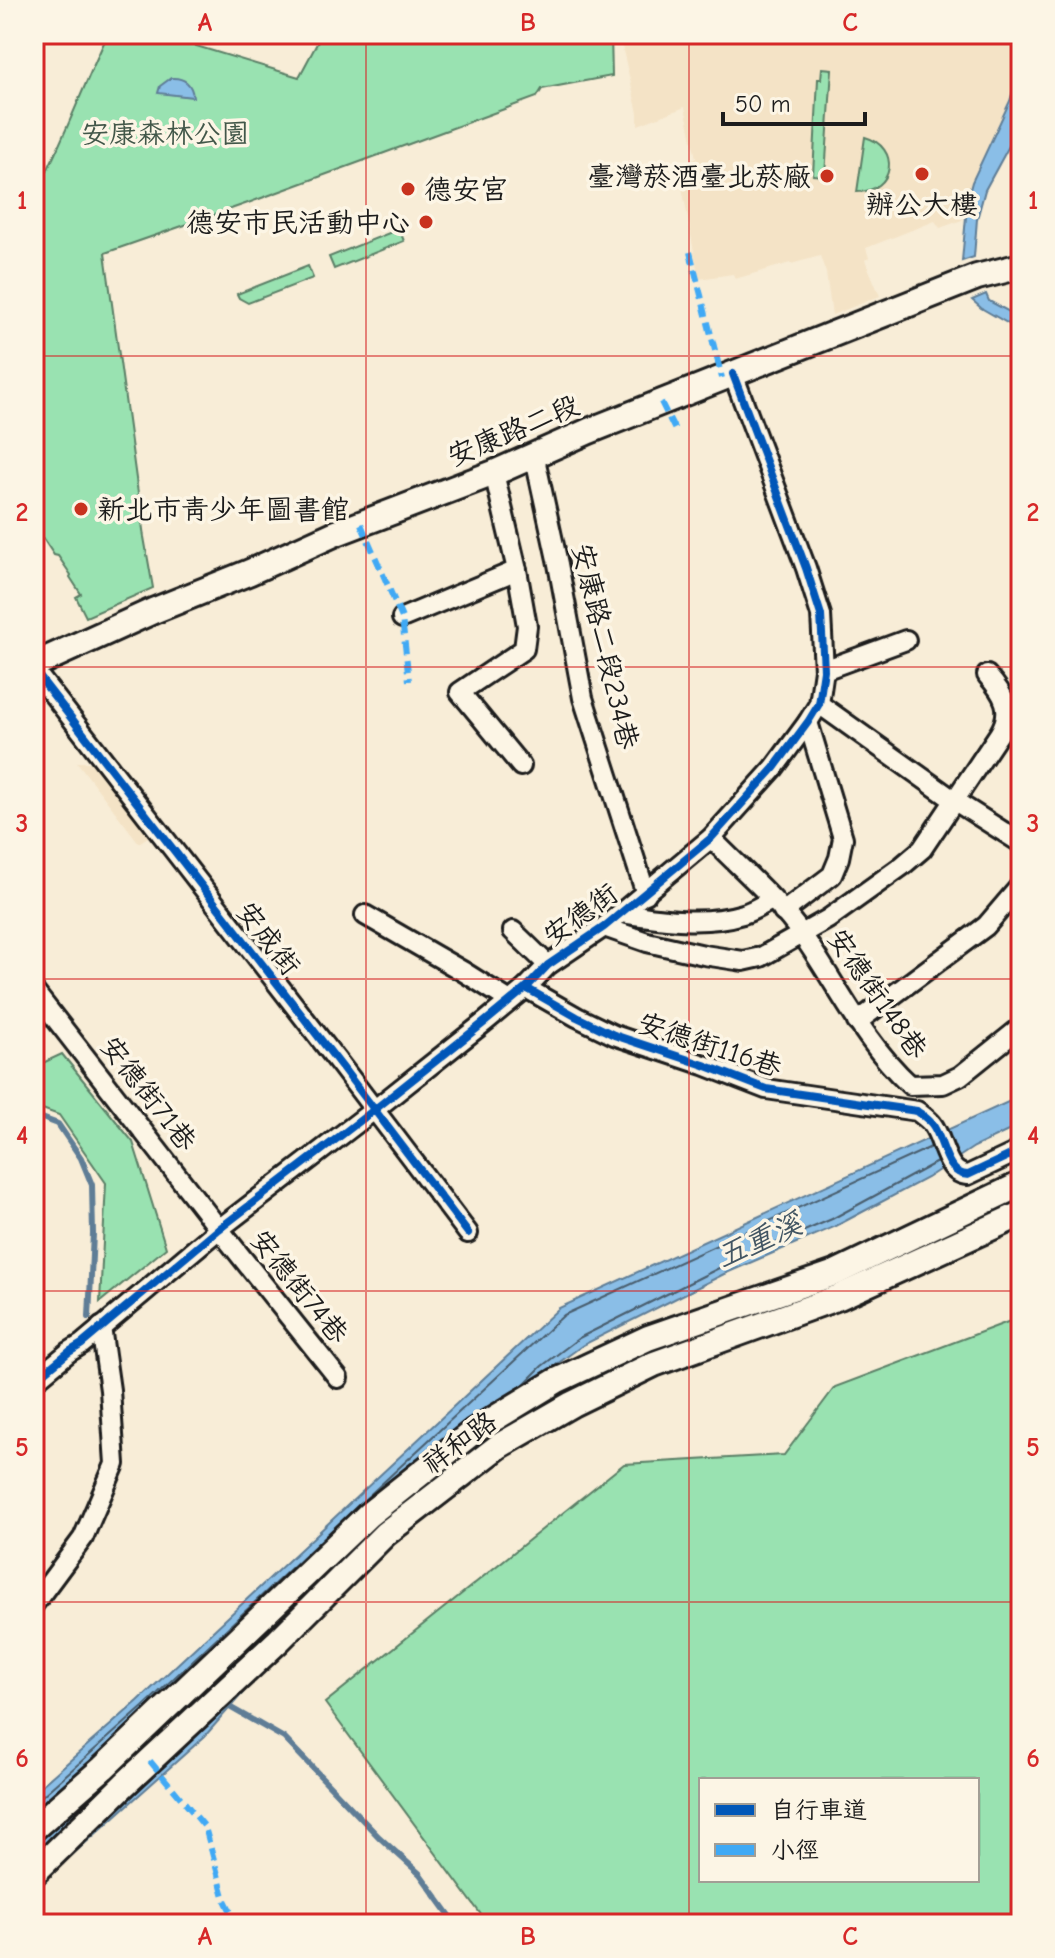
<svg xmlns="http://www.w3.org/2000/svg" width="1055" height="1958" viewBox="0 0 1055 1958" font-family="'Comic Neue','LXGW WenKai TC',sans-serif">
<rect width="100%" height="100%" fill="#f8edd7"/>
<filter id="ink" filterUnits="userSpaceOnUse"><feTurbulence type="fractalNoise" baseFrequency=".0125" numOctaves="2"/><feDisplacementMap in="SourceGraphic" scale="16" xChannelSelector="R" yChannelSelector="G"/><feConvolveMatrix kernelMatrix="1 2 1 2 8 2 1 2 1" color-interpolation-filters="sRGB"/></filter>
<g filter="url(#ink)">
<g fill="#f4e3c6">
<path d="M619,34H1010L1016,53L1018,73L1010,101L972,182L962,220L940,228L935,221L866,248L869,258L865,260L880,296L832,315L826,273L820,256L791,264L790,263L735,279L733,274L699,279L679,170L696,158L685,107L638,125V113Z"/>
<path d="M77,762H99L155,832L139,843Z"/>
</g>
<g fill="#99e2b1" stroke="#5a7f66" stroke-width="2" fill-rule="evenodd">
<path d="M108,34H193V45L299,77L322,34H611L612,76L542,89L537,97L248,203L105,253L144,537L153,588L86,617L76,597L81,594L70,577L71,575L58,556L54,555L34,525V192L37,191C64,140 83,86 108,34Z"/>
<path d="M822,68L832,69L825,176L813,175L818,79H821Z"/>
<path d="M865,137C901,147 895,192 857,192Z"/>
<path d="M399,229L404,241L334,269L329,257Z"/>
<path d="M308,266L313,278L248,303L239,298L237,294Z"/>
<path d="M62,1054L133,1142L166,1248L100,1302L106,1183L59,1115L34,1106V1067Z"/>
<path d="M1021,1317V1924H488L325,1703L624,1464L784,1455L835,1387ZM701,1780H977V1880H701Z"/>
</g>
<g fill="#8abee7" stroke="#5e7d96" stroke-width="2">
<path d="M1010,34H1021V124L985,190L977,219L974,257L962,261L966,217L963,215L972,182L1010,101L1018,74L1016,53Z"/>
<path d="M171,78C184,77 192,84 193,97L158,93L160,86Z"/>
<path d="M986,294L989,301L1021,318V331L981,308L972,300Z"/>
<path d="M1021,1096V1125L974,1147L927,1178L836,1226L724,1274L583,1345L546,1372L342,1580L205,1736L34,1889V1792L138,1701L559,1308Z"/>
</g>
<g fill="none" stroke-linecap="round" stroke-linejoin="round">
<g stroke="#485d6d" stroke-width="2">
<path d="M523,1385L542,1366L579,1338L721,1267L832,1219L937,1162"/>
<path d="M362,1502L564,1315L931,1147"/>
<path d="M34,1798L42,1796L143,1707L334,1528"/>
</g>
<g stroke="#5e7d96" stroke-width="6">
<path d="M34,1115L58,1124L81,1158L92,1185L93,1234L89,1317"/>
<path d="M226,1705L284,1738L379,1837L420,1874L456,1924"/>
</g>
<g stroke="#1c1c1c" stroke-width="24">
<g id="minor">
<path d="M534,454L558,564L583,698L646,894"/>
<path d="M494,473L517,570L527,626L524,649L460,692L521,766"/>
<path d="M402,618L517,570"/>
<path d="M34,670L342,1067L468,1233"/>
<path d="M824,670L906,640"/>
<path d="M819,704L955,801L1021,843"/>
<path d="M711,838C742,870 778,900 803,936C838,986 864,1043 910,1085L943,1084L960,1076L1021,1027"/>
<path d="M783,912L832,875L839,858L843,838L808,722"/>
<path d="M621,913C661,919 703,926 743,914C753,911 762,905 772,900"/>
<path d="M365,915L464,972L510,1001"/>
<path d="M604,927L647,942L704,955L743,961L761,957L828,919L902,866L922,849L999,734C1014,710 1004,694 987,675"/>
<path d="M513,931L548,965"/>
<path d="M526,988L577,1017L614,1035L704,1065L766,1089L917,1111C922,1115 928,1119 932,1124C944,1139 945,1175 968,1175L1021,1150"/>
<path d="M34,991L219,1229L338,1378"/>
<path d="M857,1022L986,926L1021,885"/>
<path d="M34,1381L69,1352L82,1344L219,1229L374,1110L486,1021L526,988L548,965L604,927L711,838L774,768L808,722L819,704L824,670L821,615L806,568L733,374"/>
<path d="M34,1604L83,1538L115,1464L110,1390L101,1327"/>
</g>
</g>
<g stroke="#1c1c1c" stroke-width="30">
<g id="secondary">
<path d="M34,665L153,611L250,572L334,534L494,473L589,431L977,277L1021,266"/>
<path d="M34,1828L103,1768L368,1515L474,1431L556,1381L648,1338L835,1273L1021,1184"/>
<path d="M34,1873L125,1784L278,1641L385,1534L499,1446L572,1404L654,1364L839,1297L1021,1214"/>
</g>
</g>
<use href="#minor" stroke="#fcf5e5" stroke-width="18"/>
<use href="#secondary" stroke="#fcf5e5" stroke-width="24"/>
<g stroke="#3fa9f5" stroke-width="6" stroke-dasharray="12 6" stroke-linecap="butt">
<path d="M690,252L722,378"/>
<path d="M661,402L676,432"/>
<path d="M361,524L402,618L409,681"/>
<path d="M150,1761L205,1827L225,1900L237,1924"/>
</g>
<g stroke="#fcf5e5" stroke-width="13">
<g id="cycleway">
<path d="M34,670L342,1067L468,1233"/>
<path d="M526,988L577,1017L614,1035L704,1065L766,1089L917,1111C922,1115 928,1119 932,1124C944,1139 945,1175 968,1175L1021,1150"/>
<path d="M34,1381L69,1352L82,1344L219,1229L374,1110L486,1021L526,988L548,965L604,927L711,838L774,768L808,722L819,704L824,670L821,615L806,568L733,374"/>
</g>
</g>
<use href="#cycleway" stroke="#0057b8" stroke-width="8"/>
</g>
</g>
<path fill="none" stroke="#d62828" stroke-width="2" stroke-opacity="0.55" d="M366,34V1924M689,34V1924M34,356H1021M34,667H1021M34,979H1021M34,1291H1021M34,1602H1021"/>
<g fill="#c8321e" stroke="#fcf5e5" stroke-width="3">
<circle cx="922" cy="174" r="8"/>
<circle cx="827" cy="176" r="8"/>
<circle cx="408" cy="189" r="8"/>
<circle cx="426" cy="222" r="8"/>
<circle cx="81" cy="509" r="8"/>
</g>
<g text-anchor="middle" stroke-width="7" stroke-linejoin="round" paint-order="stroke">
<g font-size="28" fill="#425749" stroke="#fcf5e5">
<text x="165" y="143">安康森林公園</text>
</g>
<g font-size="28" fill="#1c1c1c" stroke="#fcf5e5" text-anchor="end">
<text x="811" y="186">臺灣菸酒臺北菸廠</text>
<text x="424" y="199" text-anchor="start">德安宮</text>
<text x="922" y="214" text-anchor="middle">辦公大樓</text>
<text x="410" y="232">德安市民活動中心</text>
<text x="97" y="519" text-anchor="start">新北市青少年圖書館</text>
</g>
<g font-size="28" fill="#1c1c1c" stroke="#fcf5e5">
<text transform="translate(513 430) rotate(-23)" y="10">安康路二段</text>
<text transform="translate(606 646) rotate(77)" y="10">安康路二段234巷</text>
<text transform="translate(580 914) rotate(-36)" y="10">安德街</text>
<text transform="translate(269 938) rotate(52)" y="10">安成街</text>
<text transform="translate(878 993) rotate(55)" y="10">安德街148巷</text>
<text transform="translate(710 1044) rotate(18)" y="10">安德街116巷</text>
<text transform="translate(149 1093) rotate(52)" y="10">安德街71巷</text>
<text transform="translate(300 1286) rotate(51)" y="10">安德街74巷</text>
<text transform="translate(459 1442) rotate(-36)" y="10">祥和路</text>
</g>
<g font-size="30" font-style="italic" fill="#425563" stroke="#fcf5e5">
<text transform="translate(759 1240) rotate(-24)" y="10">五重溪</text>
</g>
</g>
<rect width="1055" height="1958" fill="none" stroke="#fcf5e5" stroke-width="88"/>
<rect x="699" y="1778" width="280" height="104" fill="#fcf5e5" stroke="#a29e95" stroke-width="2"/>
<rect x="715" y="1804" width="40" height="12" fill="#0057b8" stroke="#a29e95" stroke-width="2"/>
<text x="771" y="1818" font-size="24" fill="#1c1c1c">自行車道</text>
<rect x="715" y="1844" width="40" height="12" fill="#3fa9f5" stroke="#a29e95" stroke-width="2"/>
<text x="771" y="1858" font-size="24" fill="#1c1c1c">小徑</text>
<path d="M723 112v12h142v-12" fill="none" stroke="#1c1c1c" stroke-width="4"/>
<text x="735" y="112" font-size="24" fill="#1c1c1c" stroke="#fcf5e5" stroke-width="6" paint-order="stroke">50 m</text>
<rect x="44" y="44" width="967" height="1870" fill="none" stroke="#d62828" stroke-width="3"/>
<g font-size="26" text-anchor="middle" font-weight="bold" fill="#d62828">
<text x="205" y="31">A</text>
<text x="528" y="31">B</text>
<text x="850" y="31">C</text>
<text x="22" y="209">1</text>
<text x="1033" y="209">1</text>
<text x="22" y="521">2</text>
<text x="1033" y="521">2</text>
<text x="22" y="832">3</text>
<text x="1033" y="832">3</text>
<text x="22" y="1144">4</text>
<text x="1033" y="1144">4</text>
<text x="22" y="1456">5</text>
<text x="1033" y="1456">5</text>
<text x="22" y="1767">6</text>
<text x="1033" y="1767">6</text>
<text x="205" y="1945">A</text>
<text x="528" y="1945">B</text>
<text x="850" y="1945">C</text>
</g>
</svg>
